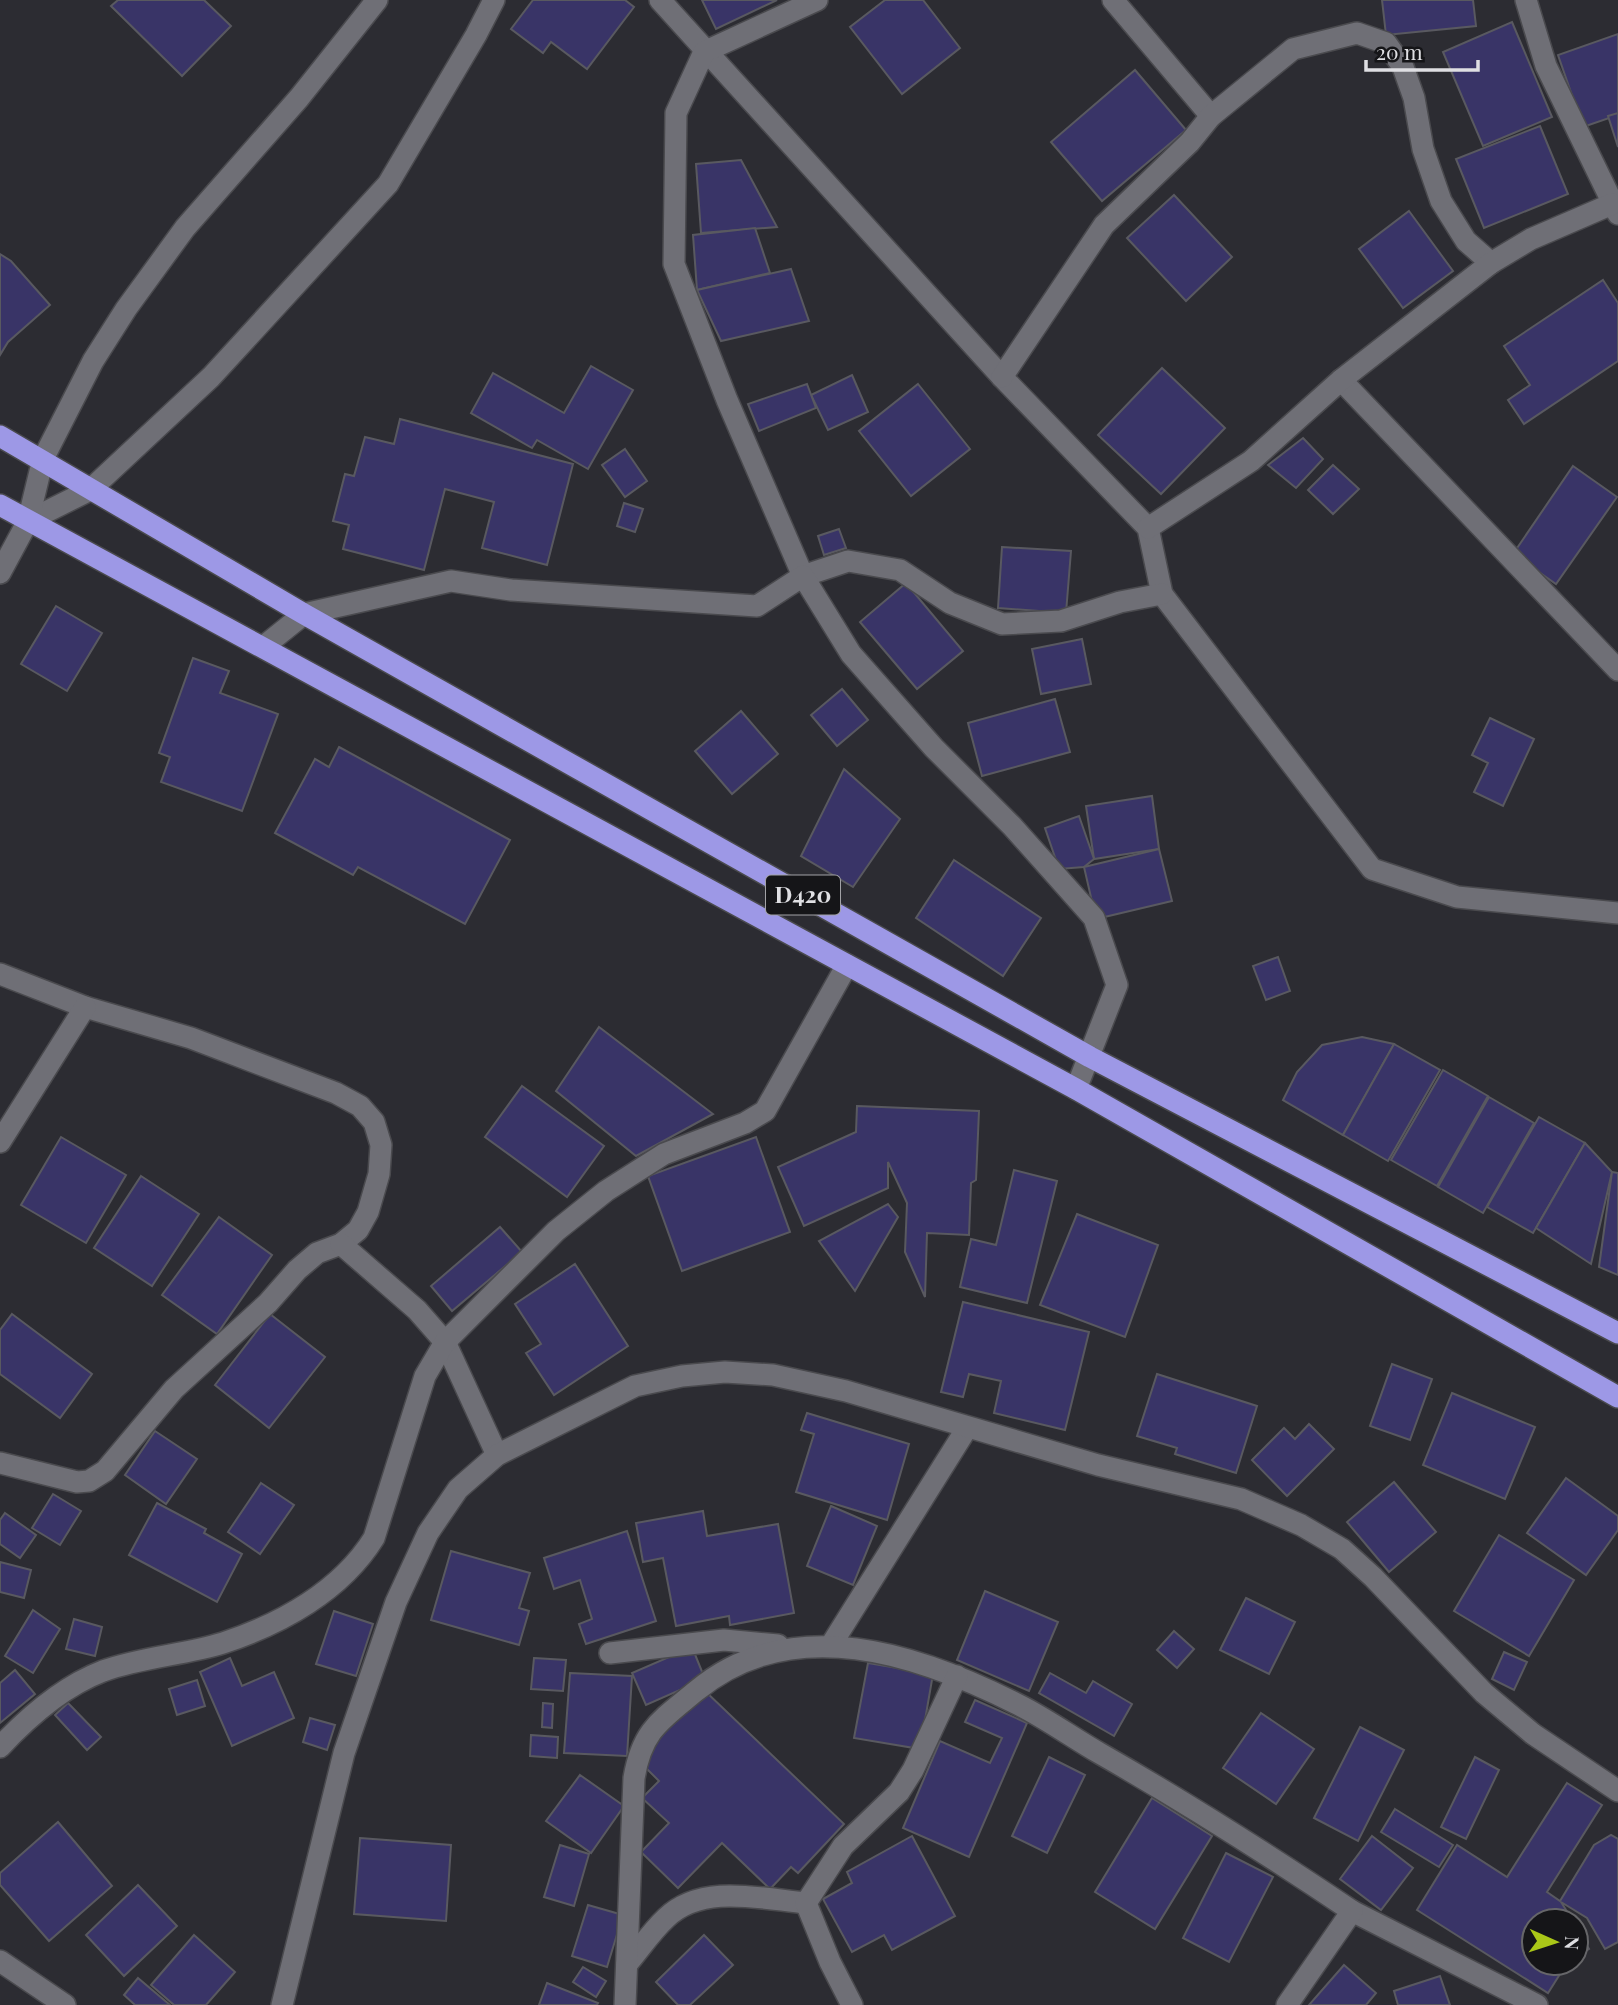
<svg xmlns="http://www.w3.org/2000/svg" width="1618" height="2005" viewBox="0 0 1618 2005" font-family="'Playfair Display',serif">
<rect width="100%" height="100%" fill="#2c2c32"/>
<g fill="#393467" stroke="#595960" stroke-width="2">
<path d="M118,0H204L231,26L182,76L111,6Z"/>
<path d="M533,0H625L634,7L587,69L551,42L543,53L511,29Z"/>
<path d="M702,0H777L716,29Z"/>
<path d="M885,0H923L960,48L902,94L850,27Z"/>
<path d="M1382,0H1473L1476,26L1386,35Z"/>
<path d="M1512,22L1552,117L1483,146L1443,52Z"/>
<path d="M1618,34V115L1583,127L1558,55Z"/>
<path d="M1135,70L1186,130L1102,201L1051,142Z"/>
<path d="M1618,113V147L1608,116Z"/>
<path d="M1540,126L1568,194L1484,228L1456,159Z"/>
<path d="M741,160L777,227L701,233L696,164Z"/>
<path d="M1174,195L1232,257L1186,301L1127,238Z"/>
<path d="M1409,211L1453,271L1403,308L1359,249Z"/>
<path d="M755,228L770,273L697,290L693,235Z"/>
<path d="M0,254L11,261L50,305L8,342L0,355Z"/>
<path d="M791,269L809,321L721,341L697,290Z"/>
<path d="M1603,280L1618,303V361L1524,424L1508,400L1530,385L1504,346Z"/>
<path d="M591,366L633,390L588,469L537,440L532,448L471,413L493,373L564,413Z"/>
<path d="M1162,368L1225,428L1161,494L1098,435Z"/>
<path d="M852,375L868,412L828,430L811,395Z"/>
<path d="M807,384L816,408L759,431L748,404Z"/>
<path d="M918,384L970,449L911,496L859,431Z"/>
<path d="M400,419L573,464L547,565L482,548L494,502L445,489L424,570L343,549L349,525L333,521L345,474L354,476L365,437L394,444Z"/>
<path d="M1303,438L1323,459L1296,488L1268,465Z"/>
<path d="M625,449L647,481L625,497L602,465Z"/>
<path d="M1333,465L1359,489L1333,514L1308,490Z"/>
<path d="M1573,466L1617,497L1556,584L1513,554Z"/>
<path d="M624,503L643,509L635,532L617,526Z"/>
<path d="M839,529L846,548L824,555L818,536Z"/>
<path d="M1002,547L1071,551L1066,613L998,608Z"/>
<path d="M906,583L963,651L917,689L860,622Z"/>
<path d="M56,606L102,633L67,691L21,664Z"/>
<path d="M1082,639L1091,684L1041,694L1032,649Z"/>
<path d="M193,658L229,671L220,693L278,714L242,811L161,782L170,757L159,753Z"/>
<path d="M842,689L868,720L837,746L811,715Z"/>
<path d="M1055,699L1070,752L982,776L968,723Z"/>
<path d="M741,711L778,754L732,794L695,751Z"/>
<path d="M1490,718L1534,739L1503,806L1474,792L1488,763L1472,755Z"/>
<path d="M339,747L510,840L465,924L358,867L353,875L275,833L315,759L329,767Z"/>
<path d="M844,769L900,819L853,887L801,856Z"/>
<path d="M1152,796L1159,849L1094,859L1086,806Z"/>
<path d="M1079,816L1094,859L1084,867L1059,869L1045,828Z"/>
<path d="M1159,849L1172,901L1096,919L1084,867Z"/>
<path d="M954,860L1041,918L1003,976L916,918Z"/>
<path d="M1278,957L1290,991L1266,1000L1253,966Z"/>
<path d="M599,1027L713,1114L636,1156L556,1091Z"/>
<path d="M1362,1037L1394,1044L1343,1135L1283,1100L1297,1072L1322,1045Z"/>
<path d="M1394,1044L1440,1070L1388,1161L1343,1135Z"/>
<path d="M1443,1070L1488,1096L1437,1186L1391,1160Z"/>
<path d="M522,1086L604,1146L567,1197L485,1137Z"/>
<path d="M1489,1097L1534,1123L1483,1213L1438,1187Z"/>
<path d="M857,1106L979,1111L976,1180L971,1183L969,1235L927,1233L925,1297L905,1252L907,1203L888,1162V1188L804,1226L778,1167L856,1132Z"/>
<path d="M1539,1117L1585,1143L1533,1233L1487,1207Z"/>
<path d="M61,1137L126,1175L86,1243L21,1205Z"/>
<path d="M756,1137L790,1232L682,1271L648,1176Z"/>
<path d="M1585,1143L1612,1172L1591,1264L1536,1228Z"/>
<path d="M1014,1170L1057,1181L1027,1303L960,1287L971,1239L996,1245Z"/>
<path d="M1612,1172L1618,1173V1275L1599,1267Z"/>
<path d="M141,1176L199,1214L152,1286L94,1248Z"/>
<path d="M888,1204L898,1217L855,1291L819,1241Z"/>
<path d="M1077,1214L1158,1245L1125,1337L1040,1305Z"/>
<path d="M219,1217L272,1255L217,1334L162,1295Z"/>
<path d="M500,1227L522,1252L452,1311L431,1286Z"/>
<path d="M575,1264L628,1346L554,1395L526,1353L541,1344L515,1304Z"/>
<path d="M963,1302L1089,1332L1065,1430L994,1413L1001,1381L969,1374L963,1397L941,1392Z"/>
<path d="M12,1314L92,1374L60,1418L0,1374V1330Z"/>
<path d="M270,1314L325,1357L269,1428L215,1385Z"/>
<path d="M1392,1364L1432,1379L1410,1440L1370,1426Z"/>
<path d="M1157,1374L1257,1406L1236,1473L1175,1454L1177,1448L1137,1436Z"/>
<path d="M1452,1393L1535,1427L1505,1499L1423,1465Z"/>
<path d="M807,1413L909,1444L887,1520L796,1492L814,1434L801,1430Z"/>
<path d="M1309,1424L1334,1449L1287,1496L1252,1460L1284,1428L1295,1439Z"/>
<path d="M155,1431L197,1459L166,1504L125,1475Z"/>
<path d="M1566,1478L1618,1516V1530L1586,1575L1527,1533Z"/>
<path d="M1394,1482L1436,1532L1389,1572L1347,1522Z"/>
<path d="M261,1483L294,1505L260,1554L228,1532Z"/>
<path d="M53,1494L81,1511L60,1545L32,1528Z"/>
<path d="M157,1503L206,1529L204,1533L242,1554L217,1602L129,1555Z"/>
<path d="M831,1506L877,1526L853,1585L807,1566Z"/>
<path d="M703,1511L707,1536L778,1524L794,1613L730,1625L729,1616L676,1626L663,1558L643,1562L636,1523Z"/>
<path d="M5,1513L36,1535L20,1558L0,1544V1520Z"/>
<path d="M627,1531L656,1621L586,1644L579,1624L592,1619L580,1580L554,1589L544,1558Z"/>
<path d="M1499,1535L1574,1580L1529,1656L1454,1611Z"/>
<path d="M451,1551L530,1573L519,1608L529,1611L519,1645L431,1620Z"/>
<path d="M0,1562L31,1570L24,1598L0,1592Z"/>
<path d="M985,1591L1058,1622L1029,1691L957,1660Z"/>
<path d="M1246,1598L1295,1622L1269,1674L1220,1650Z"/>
<path d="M33,1610L60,1629L33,1673L5,1656Z"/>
<path d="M334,1611L373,1624L356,1676L316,1664Z"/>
<path d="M74,1619L102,1627L95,1656L66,1649Z"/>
<path d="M1174,1631L1194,1649L1177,1668L1157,1650Z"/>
<path d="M692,1647L705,1679L646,1705L632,1673Z"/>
<path d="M1504,1652L1527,1662L1514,1690L1492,1679Z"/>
<path d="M230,1658L242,1686L274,1672L294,1718L232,1746L200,1672Z"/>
<path d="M534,1658L566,1660L563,1691L531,1689Z"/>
<path d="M868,1663L933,1674L920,1749L854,1738Z"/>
<path d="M15,1670L35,1694L0,1723V1683Z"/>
<path d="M570,1673L632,1676L627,1756L564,1753Z"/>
<path d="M1050,1673L1086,1693L1093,1681L1132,1704L1114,1736L1039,1693Z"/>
<path d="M197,1680L205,1706L177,1715L169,1689Z"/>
<path d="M704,1690L844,1824L798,1873L791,1867L770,1889L722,1843L678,1888L641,1852L669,1823L642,1798L659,1781L638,1760Z"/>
<path d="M975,1700L1027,1723L969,1857L903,1828L940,1741L990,1763L1002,1738L965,1722Z"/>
<path d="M68,1703L101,1737L87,1750L55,1715Z"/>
<path d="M543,1703L553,1704L552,1728L542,1727Z"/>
<path d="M1261,1713L1314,1749L1276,1804L1223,1768Z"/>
<path d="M310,1718L335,1725L327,1750L303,1742Z"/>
<path d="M1360,1727L1404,1750L1358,1841L1314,1818Z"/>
<path d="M531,1735L558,1737L557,1758L530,1756Z"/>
<path d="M1049,1757L1085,1775L1047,1853L1012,1836Z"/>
<path d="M1475,1757L1499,1770L1466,1839L1441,1827Z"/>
<path d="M580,1775L624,1806L591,1853L546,1821Z"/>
<path d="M1567,1783L1602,1805L1547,1892L1560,1901L1594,1845L1611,1835L1618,1839V1942L1605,1949L1587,1918L1561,1902L1573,1921H1534V1963H1567L1548,1993L1417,1910L1457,1845L1507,1877Z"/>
<path d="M1152,1798L1212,1836L1155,1929L1095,1892Z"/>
<path d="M1395,1809L1453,1845L1439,1867L1381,1832Z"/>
<path d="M58,1822L112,1886L49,1941L0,1885V1873Z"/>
<path d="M912,1836L955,1916L892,1950L884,1935L852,1952L823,1899L852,1883L847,1872Z"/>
<path d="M1372,1836L1413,1868L1381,1910L1340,1879Z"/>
<path d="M360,1838L451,1845L446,1921L354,1914Z"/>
<path d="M560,1845L589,1854L574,1906L544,1897Z"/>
<path d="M1226,1853L1273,1877L1229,1962L1183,1938Z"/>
<path d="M138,1885L177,1926L124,1976L86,1935Z"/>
<path d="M588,1905L623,1915L607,1967L572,1956Z"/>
<path d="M1576,1927L1589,1949L1576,1957Z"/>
<path d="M194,1935L235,1972L206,2005H174L151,1985Z"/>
<path d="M704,1935L733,1965L690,2005H678L656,1982Z"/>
<path d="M1344,1965L1376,1993L1366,2005H1309Z"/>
<path d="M583,1967L606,1981L596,1997L573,1982Z"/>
<path d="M1440,1976L1450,2005H1398L1394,1991Z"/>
<path d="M138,1978L170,2005H135L124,1995Z"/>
<path d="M547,1983L598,2003L597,2005H539Z"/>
</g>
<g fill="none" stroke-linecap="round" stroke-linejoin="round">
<g stroke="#4a4a4e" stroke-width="24">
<g id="street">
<path d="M660,0L1002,377L1148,528L1162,594L1372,869L1457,897L1618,913"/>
<path d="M817,0L704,52L676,113L674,264L727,400L803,576L848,561L900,570L950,603L1002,624L1061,621L1120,602L1162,594"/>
<path d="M1113,0L1211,116"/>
<path d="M1526,0L1546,66L1618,214"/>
<path d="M1002,377L1104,225L1190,142L1211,116L1293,49L1357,33L1386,43L1403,67L1414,98L1423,149L1441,201L1466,241L1491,263"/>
<path d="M1341,380L1618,670"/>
<path d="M28,521L90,490L211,377L388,184L476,35L494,0"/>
<path d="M1148,528L1251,461L1341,380L1491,263L1531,239L1612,204"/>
<path d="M0,573L28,521L43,459L93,361L126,309L185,228L299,98L377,0"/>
<path d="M263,647L304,614L451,581L511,590L757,606L803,576L851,654L934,748L1012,826L1094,918L1117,985L1076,1089"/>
<path d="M0,974L85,1007L191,1038L336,1093L360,1106L374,1122L381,1145L379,1174L368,1212L358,1230L341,1244L317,1253L297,1270L268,1303L174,1389L105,1471L89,1481L77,1482L0,1463"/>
<path d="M0,1142L85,1007"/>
<path d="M341,1244L417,1310L445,1342L497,1455"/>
<path d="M831,1645L967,1428"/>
<path d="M610,1653L724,1640L778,1645"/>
<path d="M0,1747C28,1717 64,1686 103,1671C142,1657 184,1655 223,1643C281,1624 341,1591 374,1538L425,1376L445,1342L556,1231L606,1191L664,1154L745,1123L765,1111L847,965"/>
<path d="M1352,1911L1537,2005"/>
<path d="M0,1961L65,2005"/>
<path d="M627,1964C640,1949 651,1932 666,1918C702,1883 762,1899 806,1903"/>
<path d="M282,2005L344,1753L396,1602L428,1533L458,1489L497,1455L635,1386L682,1376L725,1372L773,1375L846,1391L1098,1465L1241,1499L1301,1525L1342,1549L1373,1577L1484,1693L1533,1734L1618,1791"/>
<path d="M625,2005L634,1778C642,1730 661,1720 696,1691C792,1611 919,1654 1019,1705C1047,1719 1073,1738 1101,1754C1187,1803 1270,1856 1352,1911L1287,2005"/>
<path d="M852,2005L830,1962L806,1903L843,1846L899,1792L913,1770L957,1676"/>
</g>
</g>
<g stroke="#4a4a4e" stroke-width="24">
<g id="highway">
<path d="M0,436L304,614L1090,1057L1618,1333"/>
<path d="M0,505L1076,1089L1618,1397"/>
</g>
</g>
<use href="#street" stroke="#6f6f76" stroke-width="21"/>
<use href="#highway" stroke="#9d98e6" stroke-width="21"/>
</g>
<g text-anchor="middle" stroke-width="5" stroke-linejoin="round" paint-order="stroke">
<rect fill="#151518" stroke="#a2a2a6" stroke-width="2" x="766" y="875.5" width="74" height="39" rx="5"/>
<g font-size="23" font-weight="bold" fill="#dfdfe3">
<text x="803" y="903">D420</text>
</g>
</g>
<g transform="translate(1555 1942) rotate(93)"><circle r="33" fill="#151518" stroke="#666669" stroke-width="2"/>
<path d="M0-5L12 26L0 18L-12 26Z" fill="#aac718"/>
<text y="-10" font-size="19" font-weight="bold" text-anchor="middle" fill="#dfdfe3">N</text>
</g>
<path d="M1366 60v10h112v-10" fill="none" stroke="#dfdfe3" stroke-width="3.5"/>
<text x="1376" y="60" font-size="21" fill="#dfdfe3" stroke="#151518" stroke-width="5" paint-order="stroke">20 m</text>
</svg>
